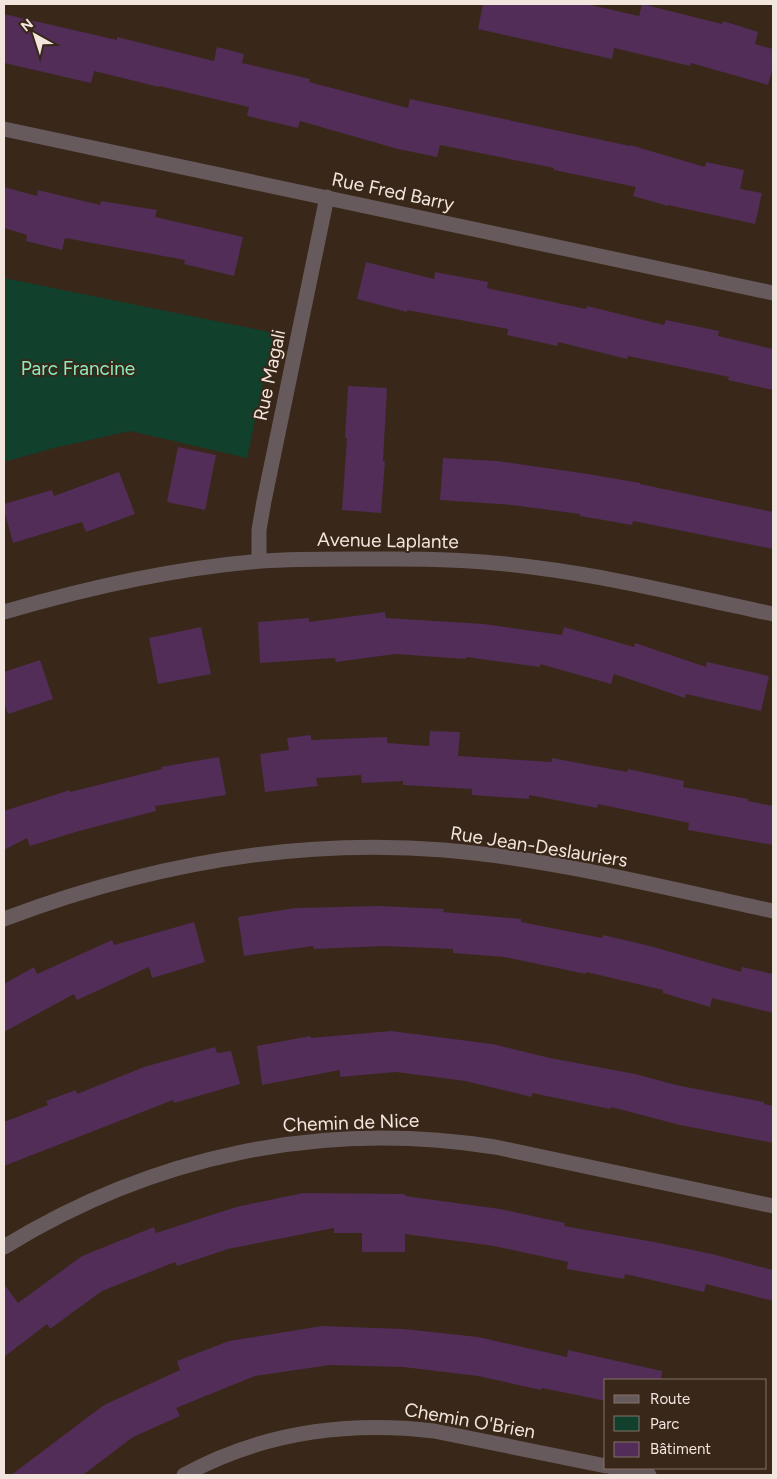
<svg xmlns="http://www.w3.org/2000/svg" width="777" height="1479" viewBox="0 0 777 1479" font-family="Figtree,sans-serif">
<rect width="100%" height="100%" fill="#392719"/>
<path fill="#11402d" d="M4,278L274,333L247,458L130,431L54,448L4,462Z"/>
<g fill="#512d57">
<path d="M483,4H586L639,16L642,4L722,24L723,21L758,32L755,44L773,49V68L768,85L691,63L690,66L614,48L612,59L478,29Z"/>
<path d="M4,14L117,40V37L214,61L217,47L244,54L242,63L310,79L309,82L408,108L410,99L630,146V145L705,167L706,162L744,170L740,189L762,193L755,224L668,205V206L633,196L636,187L554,170V168L440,145L437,157L398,149L300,121L298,128L247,116L249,107L159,86V87L94,71L91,83L4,63Z"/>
<path d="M4,187L37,196L38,190L100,205L101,201L157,210L155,217L243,237L234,276L184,264L185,260L65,238L62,250L26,241L27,235L4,228Z"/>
<path d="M366,262L434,279L435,272L488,282L487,288L586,309L587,306L664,325L666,320L719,331L718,336L773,349V390L728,380L729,377L628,356L627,359L558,342L557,346L507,335L508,329L407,310V312L357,299Z"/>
<path d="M348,386L387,388L383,461H385L381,513L342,510L347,438H345Z"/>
<path d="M178,447L216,455L205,510L167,502Z"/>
<path d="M443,458L497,461L588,474L640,483V484L773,512V549L633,521L632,525L580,516V514L512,505L440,500Z"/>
<path d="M119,472L135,514L86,532L82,522L13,543L4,510V504L52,490L54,496Z"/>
<path d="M385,612L386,618L484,624L562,635L564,627L634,647L635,643L706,667L707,662L769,676L761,711L686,694L685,698L614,674L611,684L540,664V667L466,657V659L395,654L336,662L335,658L260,663L258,622L309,618V622Z"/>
<path d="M201,627L211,674L158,684L149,638Z"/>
<path d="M40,660L53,699L8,714L4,703V672Z"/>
<path d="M430,731L460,732L458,756L552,762V758L627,772L628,769L684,781L683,787L748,799V801L773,806V845L688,830L689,823L598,804L597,808L529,795V799L472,795V789L403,785V781L362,783L361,775L316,778L318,786L265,792L260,754L289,750L287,738L311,735V740L387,737V743L429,746Z"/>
<path d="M219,757L226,795L155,806L156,811L79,831L30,846L27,838L4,850V811L70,790V792L162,769L161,767Z"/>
<path d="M379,906L444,909L443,912L521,919V922L602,938L603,935L650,946L741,972L742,967L773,974V1013L712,998L710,1007L663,993V990L586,972V974L504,957L453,953V949L384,946L314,949L313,946L244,956L238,917L295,908Z"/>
<path d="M194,922L205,962L152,978L149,967L77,1000L74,994L4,1032V984L34,967L37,974L112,940L114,945Z"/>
<path d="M391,1031L492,1044L550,1058L635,1074L676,1085L764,1102V1104L773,1106V1143L680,1125L611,1107L610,1109L532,1093V1097L465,1081L396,1072L340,1077V1070L262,1085L257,1046L310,1036L311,1038Z"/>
<path d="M215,1047L217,1053L231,1051L240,1084L174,1103L173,1100L4,1166V1122L48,1105L46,1101L76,1090L77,1094L144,1067Z"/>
<path d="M303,1193L405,1194V1196L500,1209L565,1223L564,1226L654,1242L712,1254L773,1270V1301L706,1284L704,1292L625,1274L624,1279L567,1269L568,1262L494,1246L405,1234V1252H362V1233H334V1228L228,1249L177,1266L175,1262L102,1291L50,1329L47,1324L4,1357V1284L18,1303L82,1256L154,1227L156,1233L236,1207Z"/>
<path d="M322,1326L404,1329L478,1337L567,1357L568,1350L662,1371L661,1380H606V1401L542,1388L541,1390L478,1376L403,1367L330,1365L255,1376L176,1408L180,1416L133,1437L83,1475H11L104,1405L180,1370L177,1361L229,1341Z"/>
</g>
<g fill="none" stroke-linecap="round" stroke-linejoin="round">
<g stroke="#675a5c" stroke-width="15">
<path d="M4,129L773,293"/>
<path d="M259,561V530L264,501L327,197"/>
<path d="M4,612C86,588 175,568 261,561C305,558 350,559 394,559C443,559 491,561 539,568C618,578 696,598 773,614"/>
<path d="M4,919C144,866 293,838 444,850C554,859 665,888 773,911"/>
<path d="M4,1247C154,1155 321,1120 495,1147L773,1206"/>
<path d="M613,1468L649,1475"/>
<path d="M184,1475C261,1433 347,1421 434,1431L606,1466"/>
</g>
</g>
<g text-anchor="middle" stroke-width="4" stroke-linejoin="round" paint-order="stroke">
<g font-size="19" fill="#f2e5dd" stroke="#392719">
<text transform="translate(393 191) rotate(12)" y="7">Rue Fred Barry</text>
<text transform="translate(269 375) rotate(-78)" y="7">Rue Magali</text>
<text transform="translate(388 540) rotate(1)" y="7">Avenue Laplante</text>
<text transform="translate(539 846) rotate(9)" y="7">Rue Jean-Deslauriers</text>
<text transform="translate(351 1122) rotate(-2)" y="7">Chemin de Nice</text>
<text transform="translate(470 1420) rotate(10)" y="7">Chemin O'Brien</text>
</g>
<g font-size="19" fill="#8aebbe" stroke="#392719">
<text x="78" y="375">Parc Francine</text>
</g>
</g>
<rect width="777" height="1479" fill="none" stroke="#f2e5dd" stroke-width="10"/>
<rect x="604" y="1379" width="162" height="90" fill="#392719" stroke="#837367"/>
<rect x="614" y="1395" width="25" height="8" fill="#675a5c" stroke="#837367"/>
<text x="650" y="1404" font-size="15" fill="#f2e5dd">Route</text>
<rect x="614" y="1416" width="25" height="15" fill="#11402d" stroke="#837367"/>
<text x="650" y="1429" font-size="15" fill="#f2e5dd">Parc</text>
<rect x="614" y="1442" width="25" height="15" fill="#512d57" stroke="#837367"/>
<text x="650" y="1454" font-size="15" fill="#f2e5dd">Bâtiment</text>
<g transform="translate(35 35) rotate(321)" stroke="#392719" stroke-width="4" paint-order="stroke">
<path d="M0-4L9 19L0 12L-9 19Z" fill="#f2e5dd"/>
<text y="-8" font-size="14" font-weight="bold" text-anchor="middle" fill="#f2e5dd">N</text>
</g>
</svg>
